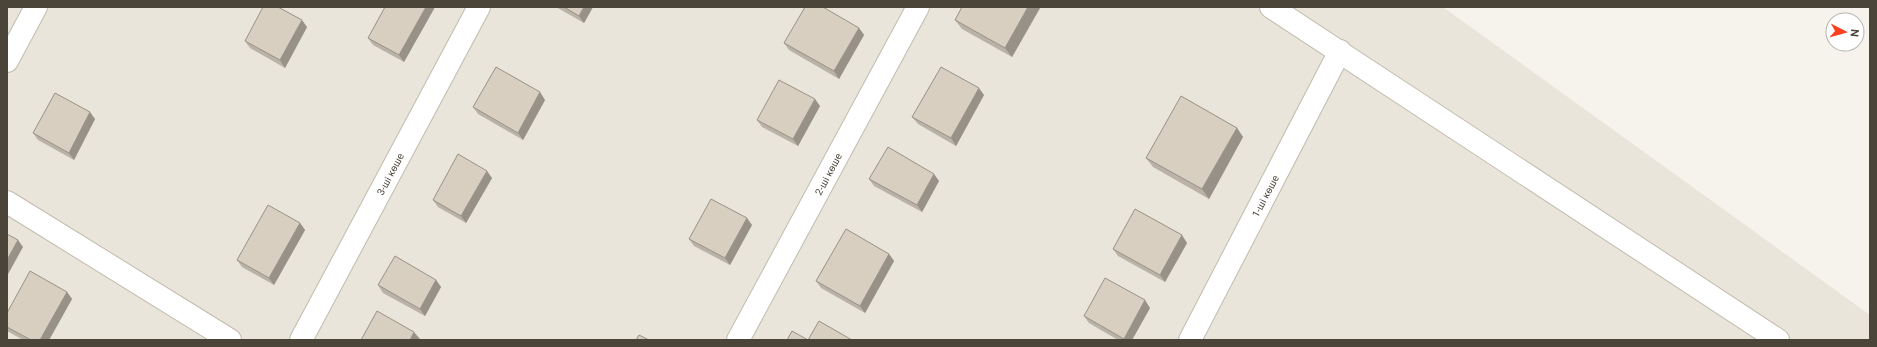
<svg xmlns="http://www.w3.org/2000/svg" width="1877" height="347" viewBox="0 0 1877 347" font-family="Roboto,sans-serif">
<rect width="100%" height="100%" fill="#f6f3ec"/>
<path fill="#eae5da" d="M7,7H1443L1870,315V340H7Z"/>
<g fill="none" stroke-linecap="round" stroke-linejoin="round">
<g stroke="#c2bbae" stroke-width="24">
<g id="minor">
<path d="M1271,7L1778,340"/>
<path d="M7,61L36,7"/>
<path d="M7,202L230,340"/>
<path d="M301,340L479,7"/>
<path d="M738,340L918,7"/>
<path d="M1190,340L1340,51"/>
</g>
</g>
<use href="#minor" stroke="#fff" stroke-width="22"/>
</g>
<g fill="#bab2a6">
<path d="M435,7L404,62L373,45L368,38Z"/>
<path d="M556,7H593L584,23Z"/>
<path d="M962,7H1039L1040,8L1012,57L962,29L955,20Z"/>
<path d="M307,27L285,68L250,48L245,41Z"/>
<path d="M859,28L864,35L839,79L789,50L784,43Z"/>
<path d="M984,95L956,146L918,124L912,117Z"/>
<path d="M545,100L523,140L478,114L473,107Z"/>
<path d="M820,106L798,146L762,127L757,120Z"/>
<path d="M95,119L74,160L38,140L33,133Z"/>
<path d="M1237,128L1243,137L1209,199L1153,167L1146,158Z"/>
<path d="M492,178L466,223L438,207L433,200Z"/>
<path d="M869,179L939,181L922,212L874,186Z"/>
<path d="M300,223L305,230L274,285L242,267L237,260Z"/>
<path d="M752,225L730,265L694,246L689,239Z"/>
<path d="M1187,243L1165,282L1118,256L1113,249Z"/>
<path d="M889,254L894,261L865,313L821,288L816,281Z"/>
<path d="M436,280L441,287L425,316L383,293L378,285Z"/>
<path d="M67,292L72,299L49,340H23L7,331V313Z"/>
<path d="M1150,308L1132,340H1118L1089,323L1084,316Z"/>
</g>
<g fill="#979187">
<path d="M426,7H435L404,62L399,55Z"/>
<path d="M584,7H593L584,23L579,16Z"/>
<path d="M1028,7H1039L1040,8L1012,57L1005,48Z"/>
<path d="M302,20L307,27L285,68L280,60Z"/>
<path d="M859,28L864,35L839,79L834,71Z"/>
<path d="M979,88L984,95L956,146L951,138Z"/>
<path d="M540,92L545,100L523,140L518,133Z"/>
<path d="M815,99L820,106L798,146L793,139Z"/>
<path d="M90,112L95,119L74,160L69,153Z"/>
<path d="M1237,128L1243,137L1209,199L1202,189Z"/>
<path d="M487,171L492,178L466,223L461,216Z"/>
<path d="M934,174L939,181L922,212L917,205Z"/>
<path d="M747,218L752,225L730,265L725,258Z"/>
<path d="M300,223L305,230L274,285L269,278Z"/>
<path d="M1182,235L1187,243L1165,282L1160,275Z"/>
<path d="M18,240L23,247L7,276V260Z"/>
<path d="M889,254L894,261L865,313L860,306Z"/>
<path d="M436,280L441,287L425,316L420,309Z"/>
<path d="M67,292L72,299L49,340H40Z"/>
<path d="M1145,300L1150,308L1132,340H1124V339Z"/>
<path d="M414,332L420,339L419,340H410Z"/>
</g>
<g fill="#d8cfc1" stroke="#979187">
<path d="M263,7H278L302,20L280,60L245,41Z"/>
<path d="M385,7H426L399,55L368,38Z"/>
<path d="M564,7H584L579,16Z"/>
<path d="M805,7H823L859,28L834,71L784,43Z"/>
<path d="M962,7H1028L1005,48L955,20Z"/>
<path d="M496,67L540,92L518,133L473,107Z"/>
<path d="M941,67L979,88L951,138L912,117Z"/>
<path d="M779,80L815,99L793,139L757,120Z"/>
<path d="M55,93L90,112L69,153L33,133Z"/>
<path d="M1181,96L1237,128L1202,189L1146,158Z"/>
<path d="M888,147L934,174L917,205L869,179Z"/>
<path d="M458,154L487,171L461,216L433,200Z"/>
<path d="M711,199L747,218L725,258L689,239Z"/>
<path d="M268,205L300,223L269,278L237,260Z"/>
<path d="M1135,209L1182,235L1160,275L1113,249Z"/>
<path d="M846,229L889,254L860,306L816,281Z"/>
<path d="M7,234L18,240L7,260Z"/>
<path d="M395,256L436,280L420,309L378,285Z"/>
<path d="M30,271L67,292L40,340H31L7,327V313Z"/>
<path d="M1105,278L1145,300L1124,339L1084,316Z"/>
<path d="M377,311L414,332L410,340H361Z"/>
<path d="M819,321L852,340H808Z"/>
<path d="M792,331L808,340H787Z"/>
<path d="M639,335L649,340H636Z"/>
</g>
<g text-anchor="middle" stroke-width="4" stroke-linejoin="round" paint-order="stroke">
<g font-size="10" fill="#4b4439" stroke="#fff">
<text transform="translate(390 174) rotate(-62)" y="4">3-ші көше</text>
<text transform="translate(828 174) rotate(-62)" y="4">2-ші көше</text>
<text transform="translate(1265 196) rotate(-62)" y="4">1-ші көше</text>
</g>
</g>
<rect width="1877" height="347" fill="none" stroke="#4b4439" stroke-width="16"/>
<g transform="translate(1845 32) rotate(96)"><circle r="19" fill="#ffffff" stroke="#b7b4b0"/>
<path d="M0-3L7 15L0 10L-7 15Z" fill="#fc3f1d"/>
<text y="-6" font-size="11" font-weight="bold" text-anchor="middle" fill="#4b4439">N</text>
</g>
</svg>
